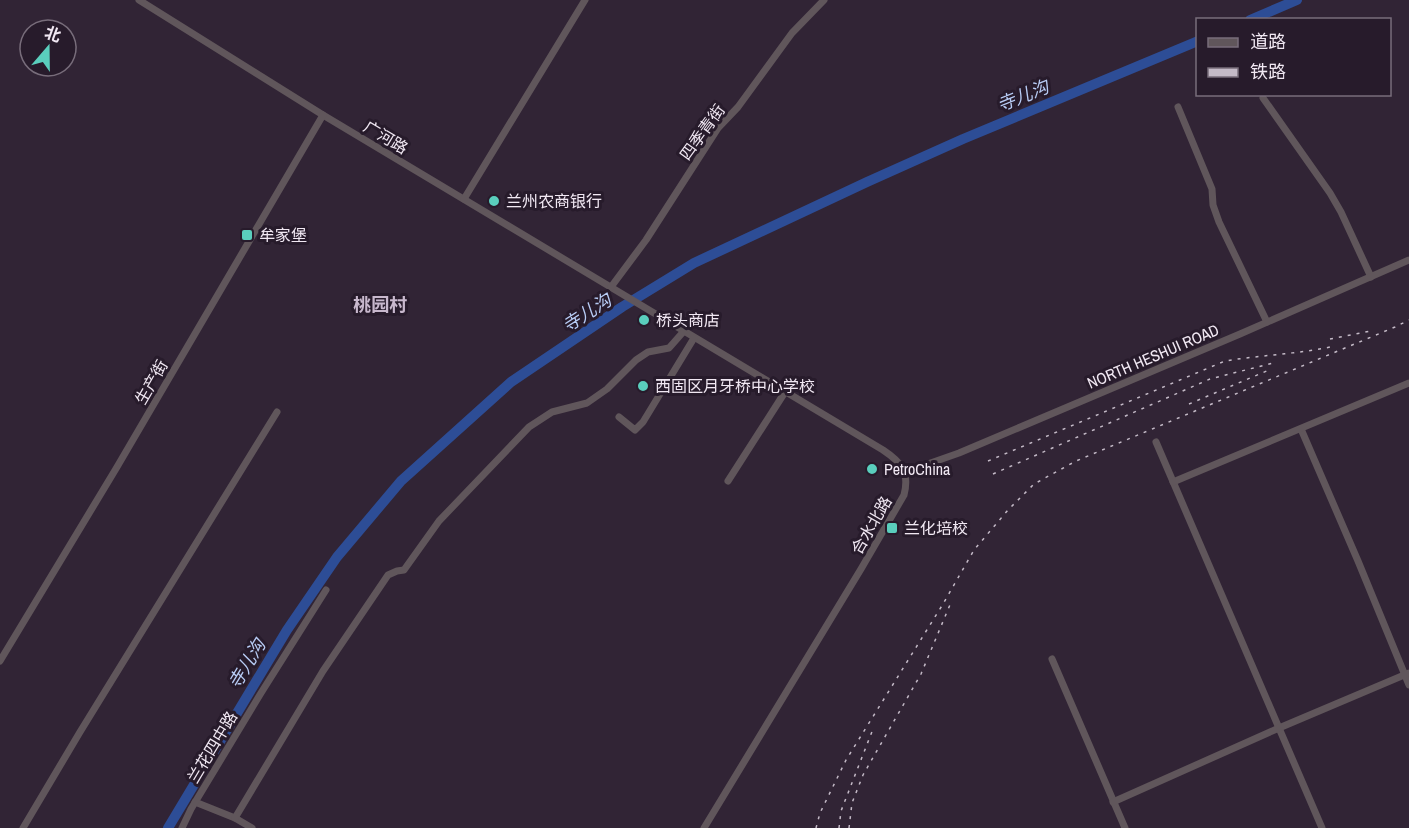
<svg xmlns="http://www.w3.org/2000/svg" width="1409" height="828" viewBox="0 0 1409 828" font-family="'Archivo Narrow','Noto Sans SC',sans-serif">
<rect width="100%" height="100%" fill="#312435"/>
<g fill="none" stroke-linecap="round" stroke-linejoin="round">
<g stroke="#2d4d96" stroke-width="10">
<path d="M1250,20L1297,0"/>
<path d="M168,828L287,630L337,557L401,481L511,382L622,307L694,263L867,182L963,139L1198,41"/>
</g>
<g stroke="#60565b" stroke-width="7">
<path d="M139,0L323,115L883,450C901,462 910,472 904,495L861,569L704,828"/>
<path d="M1263,98L1330,193L1341,212L1371,277"/>
<path d="M1178,107L1212,189L1213,205L1219,222L1267,322"/>
<path d="M464,199L585,0"/>
<path d="M611,287L646,240L718,128L738,107L792,33L824,0"/>
<path d="M619,417L635,430L643,422L694,338"/>
<path d="M1301,429L1358,561L1409,685"/>
<path d="M1156,442L1322,828"/>
<path d="M905,472L959,453L1240,334L1409,260"/>
<path d="M728,481L785,392"/>
<path d="M1173,482L1409,383"/>
<path d="M1052,659L1125,828"/>
<path d="M0,661L117,467L323,115"/>
<path d="M195,802L235,818L252,828"/>
<path d="M1113,802L1279,728L1409,673"/>
<path d="M235,818L323,671L388,575L397,571L404,570L439,521L529,427L552,412L587,403L607,389L636,360L648,352L669,348L684,331"/>
<path d="M23,828L80,732L277,412"/>
<path d="M182,828L191,809L261,693L326,590"/>
</g>
<g stroke="#c4bac7" stroke-width="1.5" stroke-dasharray="3 6" stroke-linecap="butt">
<path d="M1330,339L1371,331"/>
<path d="M1189,404L1269,370"/>
<path d="M988,461L1225,361C1261,355 1299,354 1335,346"/>
<path d="M993,474L1210,379L1277,362"/>
<path d="M816,828L820,813L846,760L943,604L974,550L1008,510L1034,484L1076,461L1395,327L1409,320"/>
<path d="M839,828L841,811L873,729"/>
<path d="M849,828L852,803L863,775L921,674L952,600"/>
</g>
</g>
<g fill="#5acebd" stroke="#271b2b" stroke-width="2">
<circle cx="494" cy="201" r="6"/>
<rect x="241" y="229" width="12" height="12" rx="3"/>
<circle cx="644" cy="320" r="6"/>
<circle cx="643" cy="386" r="6"/>
<circle cx="872" cy="469" r="6"/>
<rect x="886" y="522" width="12" height="12" rx="3"/>
</g>
<g text-anchor="middle" stroke-width="6" stroke-linejoin="round" paint-order="stroke">
<g font-size="16" fill="#f1e8f3" stroke="#271b2b">
<text transform="translate(702 132) rotate(-54)" y="6">四季青街</text>
<text transform="translate(386 137) rotate(31)" y="6">广河路</text>
<text transform="translate(1153 356) rotate(-23)" y="6">NORTH HESHUI ROAD</text>
<text transform="translate(151 382) rotate(-60)" y="6">生产街</text>
<text transform="translate(871 525) rotate(-60)" y="6">合水北路</text>
<text transform="translate(212 747) rotate(-59)" y="6">兰花四中路</text>
</g>
<g font-size="16" fill="#f1e8f3" stroke="#271b2b" text-anchor="start">
<text x="506" y="207">兰州农商银行</text>
<text x="259" y="241">牟家堡</text>
<text x="656" y="326">桥头商店</text>
<text x="655" y="392">西固区月牙桥中心学校</text>
<text x="884" y="475">PetroChina</text>
<text x="904" y="534">兰化培校</text>
</g>
<g font-size="18" font-style="italic" fill="#b8ccf5" stroke="#271b2b">
<text transform="translate(1023 96) rotate(-22)" y="6">寺儿沟</text>
<text transform="translate(587 313) rotate(-33)" y="6">寺儿沟</text>
<text transform="translate(247 664) rotate(-59)" y="6">寺儿沟</text>
</g>
<g font-size="18" font-weight="bold" fill="#c8b8cd" stroke="#271b2b">
<text x="380" y="311">桃园村</text>
</g>
</g>
<rect x="1196" y="18" width="195" height="78" fill="#271b2b" stroke="#786d7b" stroke-width="1.5"/>
<rect x="1208" y="38" width="30" height="9" fill="#60565b" stroke="#786d7b" stroke-width="1.5"/>
<text x="1250" y="48" font-size="18" fill="#f1e8f3">道路</text>
<rect x="1208" y="68" width="30" height="9" fill="#c4bac7" stroke="#786d7b" stroke-width="1.5"/>
<text x="1250" y="78" font-size="18" fill="#f1e8f3">铁路</text>
<g transform="translate(48 48) rotate(20)"><circle r="28" fill="#271b2b" stroke="#786d7b" stroke-width="1.5"/>
<path d="M0-4.5L10 22L0 15L-10 22Z" fill="#5acebd"/>
<text y="-9" font-size="16" font-weight="bold" text-anchor="middle" fill="#f1e8f3">北</text>
</g>
</svg>
